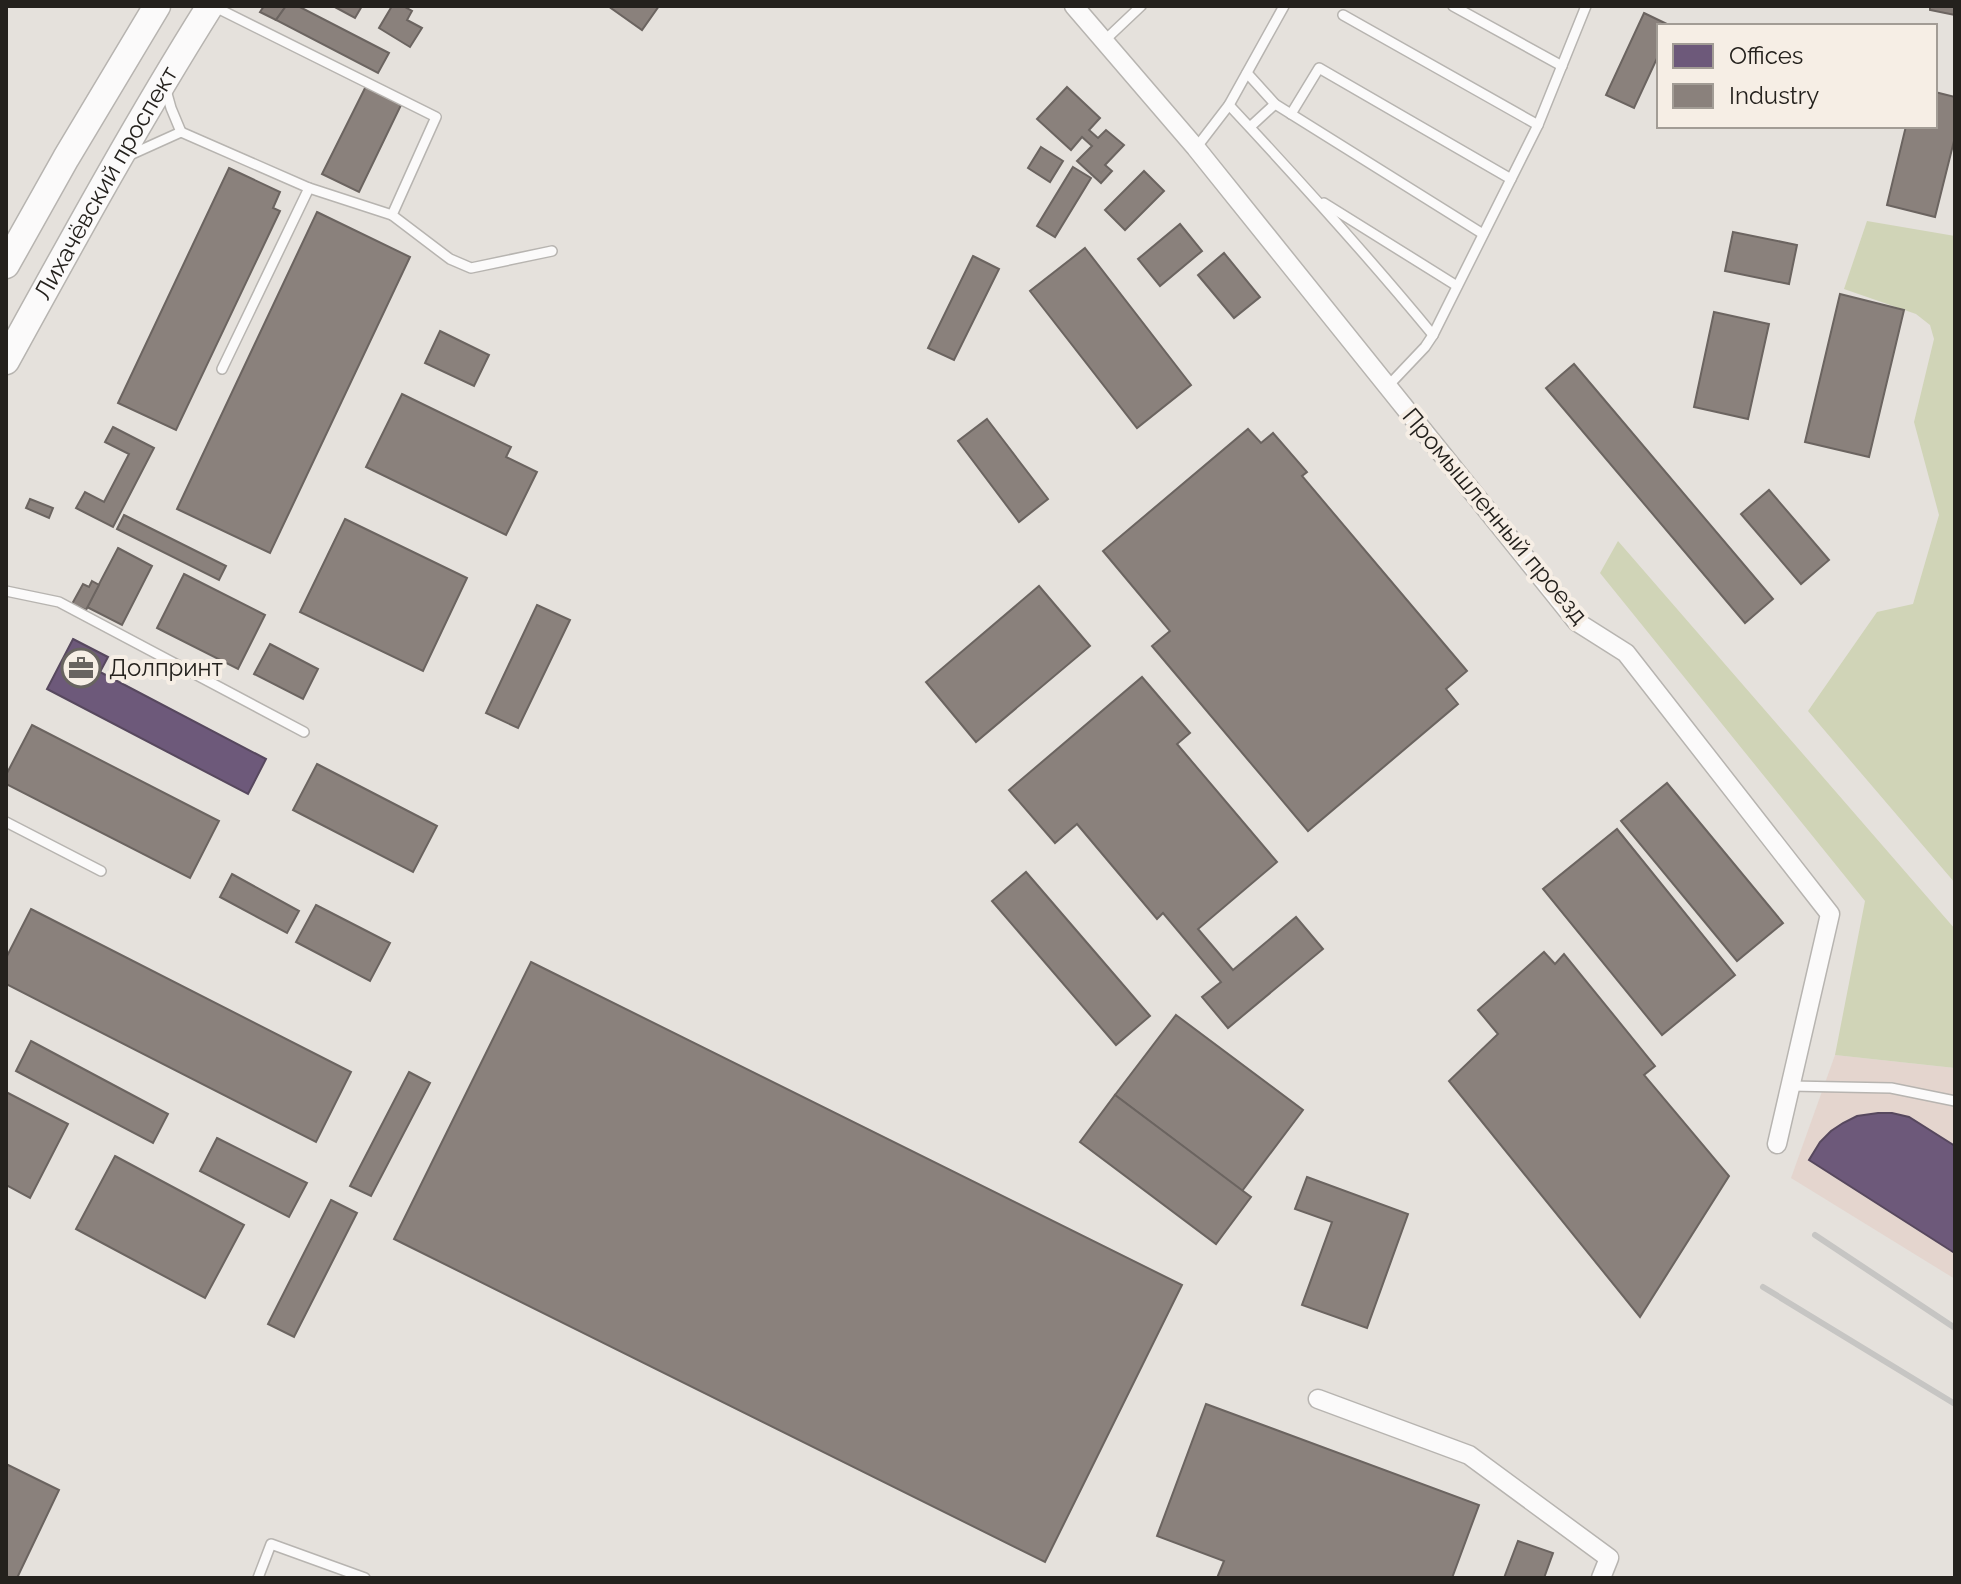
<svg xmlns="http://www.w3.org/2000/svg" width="1961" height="1584" viewBox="0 0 1961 1584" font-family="Raleway,sans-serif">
<rect width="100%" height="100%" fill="#e5e1dc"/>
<path fill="#e4d5ce" d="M1835,1055L1955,1068V1279L1791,1178Z"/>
<g fill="#d0d4b7">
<path d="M1867,221L1955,236V883L1808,711L1877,612L1913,604L1939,515L1914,422L1934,339L1930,325L1916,314L1844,289Z"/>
<path d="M1618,541L1955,929V1068L1835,1055L1865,901L1600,573Z"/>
</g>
<g fill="#6d597a" stroke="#57485e" stroke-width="2">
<path d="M73,639L108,657L100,672L266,759L248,794L47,689Z"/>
<path d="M1878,1113H1892L1909,1117L1955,1146V1249L1953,1252L1809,1160L1820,1142L1831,1131L1843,1123L1857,1116Z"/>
</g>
<g fill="#8a817c" stroke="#6b6460" stroke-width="2">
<path d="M264,6H286L276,20L260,12Z"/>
<path d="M286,6H298L389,53L378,73L276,20Z"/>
<path d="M333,6H362L355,18Z"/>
<path d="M392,6H403L412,11L407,20L422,28L410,47L379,28Z"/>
<path d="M608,6H659L642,30Z"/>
<path d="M1930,6H1955V15L1930,10Z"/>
<path d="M1644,13L1671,26H1659V54L1634,108L1606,95Z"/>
<path d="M366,86L402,103L359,192L322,174Z"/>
<path d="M1067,87L1100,118L1089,130L1098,138L1106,130L1124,145L1105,165L1112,171L1101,183L1077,161L1092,146L1082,137L1071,150L1037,119Z"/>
<path d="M1935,92L1955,97V137L1935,217L1887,205L1906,126H1935Z"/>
<path d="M1041,147L1063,161L1050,182L1028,168Z"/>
<path d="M1073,167L1091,178L1055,237L1037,226Z"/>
<path d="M229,168L280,192L273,208L280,211L176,430L118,403Z"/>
<path d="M1144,171L1164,191L1125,230L1105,210Z"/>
<path d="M317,212L410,257L270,553L177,509Z"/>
<path d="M1180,224L1202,251L1160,286L1138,259Z"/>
<path d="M1733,232L1797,245L1789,284L1725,271Z"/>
<path d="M1085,248L1191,385L1137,428L1030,291Z"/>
<path d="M1224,253L1260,297L1234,318L1198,275Z"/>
<path d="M973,256L999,269L954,360L928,348Z"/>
<path d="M1840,294L1904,310L1869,457L1805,442Z"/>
<path d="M1714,312L1769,324L1748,419L1694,407Z"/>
<path d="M440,331L489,355L474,386L425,363Z"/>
<path d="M1574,364L1773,599L1745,623L1546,388Z"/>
<path d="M402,394L511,447L506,457L537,472L506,535L366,467Z"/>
<path d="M987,419L1048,499L1019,522L958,441Z"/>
<path d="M113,427L154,448L113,527L76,508L85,492L104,502L129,454L105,442Z"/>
<path d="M1248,429L1261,443L1273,433L1307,472L1302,476L1467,671L1446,689L1458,704L1308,831L1152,646L1170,631L1103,551Z"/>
<path d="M1769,490L1829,560L1801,584L1741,514Z"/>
<path d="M30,499L53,508L49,518L26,508Z"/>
<path d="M124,515L226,566L219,580L117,529Z"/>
<path d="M345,519L467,578L423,671L300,612Z"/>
<path d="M118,548L152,566L122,625L87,607Z"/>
<path d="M184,574L265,615L238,669L157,628Z"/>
<path d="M92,581L99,585L86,610L72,604L83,584L89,587Z"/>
<path d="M1039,586L1090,646L976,742L926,682Z"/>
<path d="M537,605L570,620L518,728L486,713Z"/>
<path d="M270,644L318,669L303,699L254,674Z"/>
<path d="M1142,677L1190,733L1177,744L1277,862L1198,929L1233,970L1296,917L1323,949L1228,1028L1202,997L1221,982L1163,913L1157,919L1077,824L1055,843L1009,790Z"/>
<path d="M32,725L219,821L190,878L6,784V775Z"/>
<path d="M317,764L437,826L413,872L293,810Z"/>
<path d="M1667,783L1783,923L1737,961L1621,821Z"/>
<path d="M1617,829L1735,975L1662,1035L1543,889Z"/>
<path d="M1026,872L1150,1016L1116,1045L992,901Z"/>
<path d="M232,874L299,911L287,933L220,897Z"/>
<path d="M316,905L390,943L370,981L296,942Z"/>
<path d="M31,909L351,1072L316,1142L6,984V958Z"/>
<path d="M1544,952L1555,964L1564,954L1655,1066L1644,1075L1729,1176L1640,1317L1449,1081L1498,1034L1478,1010Z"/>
<path d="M531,962L1182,1285L1045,1562L394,1239Z"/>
<path d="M1176,1015L1303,1110L1242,1191L1115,1095Z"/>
<path d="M31,1041L168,1114L153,1143L16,1071Z"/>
<path d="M409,1072L430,1083L371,1196L350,1186Z"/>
<path d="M6,1092L68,1124L30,1198L6,1185Z"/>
<path d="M1115,1095L1251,1197L1216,1244L1080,1142Z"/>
<path d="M217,1138L307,1183L289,1217L200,1171Z"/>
<path d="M115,1156L244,1225L205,1298L76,1229Z"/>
<path d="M1307,1177L1408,1214L1367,1328L1302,1305L1332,1222L1295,1209Z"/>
<path d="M331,1200L357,1213L294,1337L268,1324Z"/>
<path d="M1206,1404L1479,1505L1452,1578H1217L1224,1561L1157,1536Z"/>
<path d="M6,1464L59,1490L17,1578H6Z"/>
<path d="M1518,1541L1553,1553L1544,1578H1504Z"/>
</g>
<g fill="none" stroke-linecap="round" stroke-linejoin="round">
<g stroke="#b7b4b0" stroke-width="12">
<g id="service">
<path d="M213,6L436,117L392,215L450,259L471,268L552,251"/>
<path d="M1453,6L1562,66"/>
<path d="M1343,15L1538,125"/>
<path d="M1104,41L1141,6"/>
<path d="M1247,73L1275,104L1483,234"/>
<path d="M166,90L171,108L181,132"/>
<path d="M1229,105C1299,180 1368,256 1433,335"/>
<path d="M1291,114L1319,68L1511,179"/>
<path d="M1250,127L1275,104"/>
<path d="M1196,148L1229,105L1284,6"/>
<path d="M130,155L181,132L309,188L222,369"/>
<path d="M309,188L392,215"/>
<path d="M1324,203L1457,286"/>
<path d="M1388,386L1425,347L1433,335L1538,125L1586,6"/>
<path d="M6,591L59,602L304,732"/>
<path d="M6,822L101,871"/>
<path d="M1791,1086L1891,1088L1955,1101"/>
<path d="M258,1578L271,1544L365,1578"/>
</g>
</g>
<g stroke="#b7b4b0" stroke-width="21">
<g id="minor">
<path d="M1074,6L1196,148L1577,622L1626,653L1830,914L1777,1144"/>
<path d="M1318,1399L1469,1455L1609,1558L1601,1578"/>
</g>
</g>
<g stroke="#b7b4b0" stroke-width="29">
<g id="secondary">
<path d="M6,265L66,158L157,6"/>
<path id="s1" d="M6,361C72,241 137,122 210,6"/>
</g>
</g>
<use href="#service" stroke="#fbfafa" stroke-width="9"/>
<use href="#minor" stroke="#fbfafa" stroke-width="18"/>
<use href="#secondary" stroke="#fbfafa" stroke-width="26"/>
<g stroke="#c6c5c3" stroke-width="6">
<path d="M1815,1235L1955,1328"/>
<path d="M1763,1287L1955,1404"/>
</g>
</g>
<defs>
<g id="office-ring" transform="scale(2)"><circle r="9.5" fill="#f6eee5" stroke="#686460" stroke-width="1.5"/><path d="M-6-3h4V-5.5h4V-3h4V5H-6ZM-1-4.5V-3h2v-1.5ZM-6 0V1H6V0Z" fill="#686460"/></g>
</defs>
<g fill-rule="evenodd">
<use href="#office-ring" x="81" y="668"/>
</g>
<g text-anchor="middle" stroke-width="8" stroke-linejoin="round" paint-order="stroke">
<g font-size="24" fill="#24211d" stroke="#f6eee5">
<text dy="8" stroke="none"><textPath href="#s1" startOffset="204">Лихачёвский проспект</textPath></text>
<text transform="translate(1495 516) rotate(50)" y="8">Промышленный проезд</text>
</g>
<g font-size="24" fill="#24211d" stroke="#f6eee5" text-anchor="start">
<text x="109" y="676">Долпринт</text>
</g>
</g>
<rect width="1961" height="1584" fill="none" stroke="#24211d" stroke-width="16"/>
<rect x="1657" y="24" width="280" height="104" fill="#f6eee5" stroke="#a29c95" stroke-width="2"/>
<rect x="1673" y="44" width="40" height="24" fill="#6d597a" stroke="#a29c95" stroke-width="2"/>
<text x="1729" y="64" font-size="24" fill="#24211d">Offices</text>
<rect x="1673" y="84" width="40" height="24" fill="#8a817c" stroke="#a29c95" stroke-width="2"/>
<text x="1729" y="104" font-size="24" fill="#24211d">Industry</text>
</svg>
